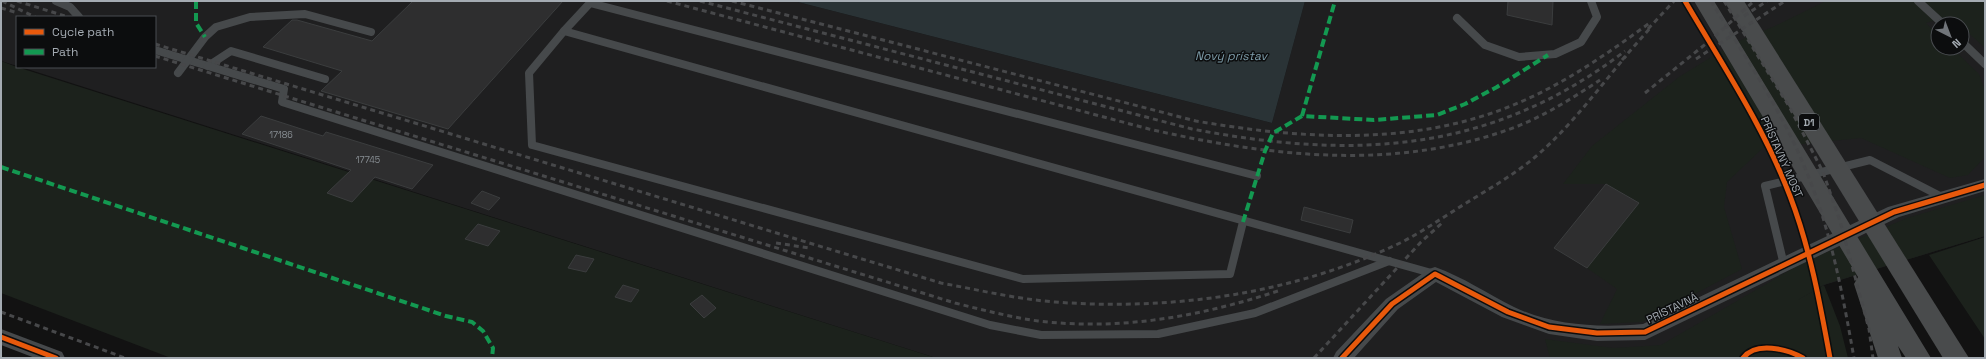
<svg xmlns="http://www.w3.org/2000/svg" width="1986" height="359" viewBox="0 0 1986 359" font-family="'Space Grotesk',sans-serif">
<rect width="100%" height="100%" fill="#121212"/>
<path fill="#1f1f20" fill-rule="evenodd" d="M1,1H794L1272,123L1305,1H1985V236L1824,285L1701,358H936L21,67H155V17H17V66L1,61ZM1938,24H1962V48H1938Z"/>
<g fill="#1c221c">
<path d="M1826,1H1985V48L1962,27V24H1959L1950,16L1926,23L1938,35V48H1952L1979,74L1985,91V157L1968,175L1950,178L1861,138L1763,148L1727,182L1724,207L1742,269L1642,322L1600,324L1617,289L1587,268L1638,202L1606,184H1563L1592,146L1679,77L1734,43L1775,26Z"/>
<path d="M1,61L17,67L936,358H171L1,293Z"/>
<path d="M1985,195V236L1823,285L1796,301L1824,285L1840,326L1848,358H1550L1545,339L1613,348L1661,345L1804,262L1907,218Z"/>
<path d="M1985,237V339L1929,255Z"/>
</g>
<path fill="#2a3336" d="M794,1H1305L1272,123Z"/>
<g fill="#2e2e2f" stroke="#3b3d3e">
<path d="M413,1H563L448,129L321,91L342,71L263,47L292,20H297L372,41Z"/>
<path d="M1508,1H1553L1552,25L1507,15Z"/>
<path d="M261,116L323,136L326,132L433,165L412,189L375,177L352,202L327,193L351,170L242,134Z"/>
<path d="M1606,184L1639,203L1587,268L1554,248Z"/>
<path d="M482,191L500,198L489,210L471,203Z"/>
<path d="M1304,207L1353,220L1350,233L1301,220Z"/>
<path d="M478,224L500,231L488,246L465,239Z"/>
<path d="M576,255L594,259L586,272L568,268Z"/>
<path d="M623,285L639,290L631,302L615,297Z"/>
<path d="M702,295L716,308L704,318L690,304Z"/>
</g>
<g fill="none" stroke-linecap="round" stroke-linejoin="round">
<g stroke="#46494b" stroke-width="8">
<path d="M56,1L70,7L79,17"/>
<path d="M1918,1L1943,24"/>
<path d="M1457,18L1485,45L1519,57L1555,54L1581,42L1597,17L1591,1"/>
<path d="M564,31L529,73L532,145L1023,279L1230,274L1243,222"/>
<path d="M1962,42L1985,64"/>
<path d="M155,50L208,66L231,51L325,79"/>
<path d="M208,66L284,89L282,102L990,325L1041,335L1158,334L1255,313L1389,261"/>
<path d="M178,73L205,37L216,27L250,17L305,14L371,32"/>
<path d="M1257,176L590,3L564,31L1435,274"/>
<path d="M1784,265L1765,186L1870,160L1942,197"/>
</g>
<g fill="#46494b" fill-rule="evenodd">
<path d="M1985,179V191L1899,217L1645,340L1597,341L1549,334L1502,317L1436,282L1398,309L1354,358H1333L1336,352L1386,299L1429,269L1435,267C1463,277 1488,294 1514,307C1554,326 1600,328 1643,324L1888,207Z"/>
<path d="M1,329L62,352L65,358H35L1,345Z"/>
</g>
<g fill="#494b4c" fill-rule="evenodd">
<path d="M1694,1H1714L1931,358H1906L1898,346L1902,358H1878L1854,284L1858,277Z"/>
<path d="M1724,1H1744L1969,358H1943Z"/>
</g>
<g stroke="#47484a" stroke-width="3" stroke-dasharray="5 4" stroke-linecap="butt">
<path d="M2,1L35,17"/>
<path d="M17,1L68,17"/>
<path d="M667,1L1149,129C1271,157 1399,172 1518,126C1548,114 1574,97 1600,80"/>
<path d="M700,1L1192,129C1354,160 1490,154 1625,51"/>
<path d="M732,1L1196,121C1306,140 1421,147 1525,100C1570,80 1611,51 1651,22"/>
<path d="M1711,1C1745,57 1783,112 1807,173C1831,231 1843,296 1854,358"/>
<path d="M1724,1L1790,108L1823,172L1840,221L1869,329L1873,358"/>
<path d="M1,8L18,13"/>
<path d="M1744,16L1767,1"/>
<path d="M1648,29L1674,1"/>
<path d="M155,44L941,283C979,290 1016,299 1055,302C1172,311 1293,294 1400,243C1422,232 1442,218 1463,205C1490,188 1518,173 1542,151C1573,123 1599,88 1626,56"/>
<path d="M155,56L955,303C983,310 1010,317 1038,321C1122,331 1202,316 1281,290"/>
<path d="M1696,59L1785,1"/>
<path d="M1622,60L1651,27"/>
<path d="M1645,93L1713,38L1754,1"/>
<path d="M776,243L809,248"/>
<path d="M1,312L125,358"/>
<path d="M1314,358L1421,242L1442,223"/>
</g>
<g stroke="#139951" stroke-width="4" stroke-dasharray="8 4" stroke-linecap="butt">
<path d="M196,1V23L205,37"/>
<path d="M1302,116L1335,1"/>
<path d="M1,167L446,316L472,322L483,331L493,348L492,358"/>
<path d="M1243,222L1265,151L1273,133L1302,116L1374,120L1437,115L1465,104L1497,87L1548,55"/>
</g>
<g stroke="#0c0d0e" stroke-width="8">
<g id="cycleway">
<path d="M1685,1C1722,64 1764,127 1790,196C1810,248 1820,303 1830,358"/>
<path d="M1,337L56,358"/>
<path d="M1342,358L1392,304L1435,274L1508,312L1549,327L1597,333L1645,332L1894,212L1985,185"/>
<path d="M1743,358C1756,341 1787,349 1803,358"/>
</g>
</g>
<use href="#cycleway" stroke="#e8590c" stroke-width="5"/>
</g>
<g text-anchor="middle" stroke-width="3" stroke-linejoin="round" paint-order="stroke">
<g font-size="9" fill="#868c91">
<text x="281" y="138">17186</text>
<text x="368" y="163">17745</text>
</g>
<rect fill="#0c0d0e" stroke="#767c81" stroke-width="1" x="1799" y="114" width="20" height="16" rx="3"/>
<g font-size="10" font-weight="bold" fill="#a4abb2">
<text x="1809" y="126">D1</text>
</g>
<g font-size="11" fill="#a4abb2" stroke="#0c0d0e">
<text transform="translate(1782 157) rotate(66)" y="4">PRÍSTAVNÝ MOST</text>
<text transform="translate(1672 308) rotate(-26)" y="4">PRÍSTAVNÁ</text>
</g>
<g font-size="12" font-style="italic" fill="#7e9daa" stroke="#0c0d0e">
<text x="1231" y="60">Nový prístav</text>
</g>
</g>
<rect width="1986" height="359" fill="none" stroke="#a4abb2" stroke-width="4"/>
<rect x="16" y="16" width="140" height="52" fill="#0c0d0e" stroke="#494c50"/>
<rect x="24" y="29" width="20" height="6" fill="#e8590c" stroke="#494c50"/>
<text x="52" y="36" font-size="12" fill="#a4abb2">Cycle path</text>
<rect x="24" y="49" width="20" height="6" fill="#139951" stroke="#494c50"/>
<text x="52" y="56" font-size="12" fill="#a4abb2">Path</text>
<g transform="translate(1950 36) rotate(138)"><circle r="19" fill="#0c0d0e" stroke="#494c50"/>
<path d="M0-3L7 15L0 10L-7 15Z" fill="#71757a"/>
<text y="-6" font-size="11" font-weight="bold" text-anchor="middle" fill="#a4abb2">N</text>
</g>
</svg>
